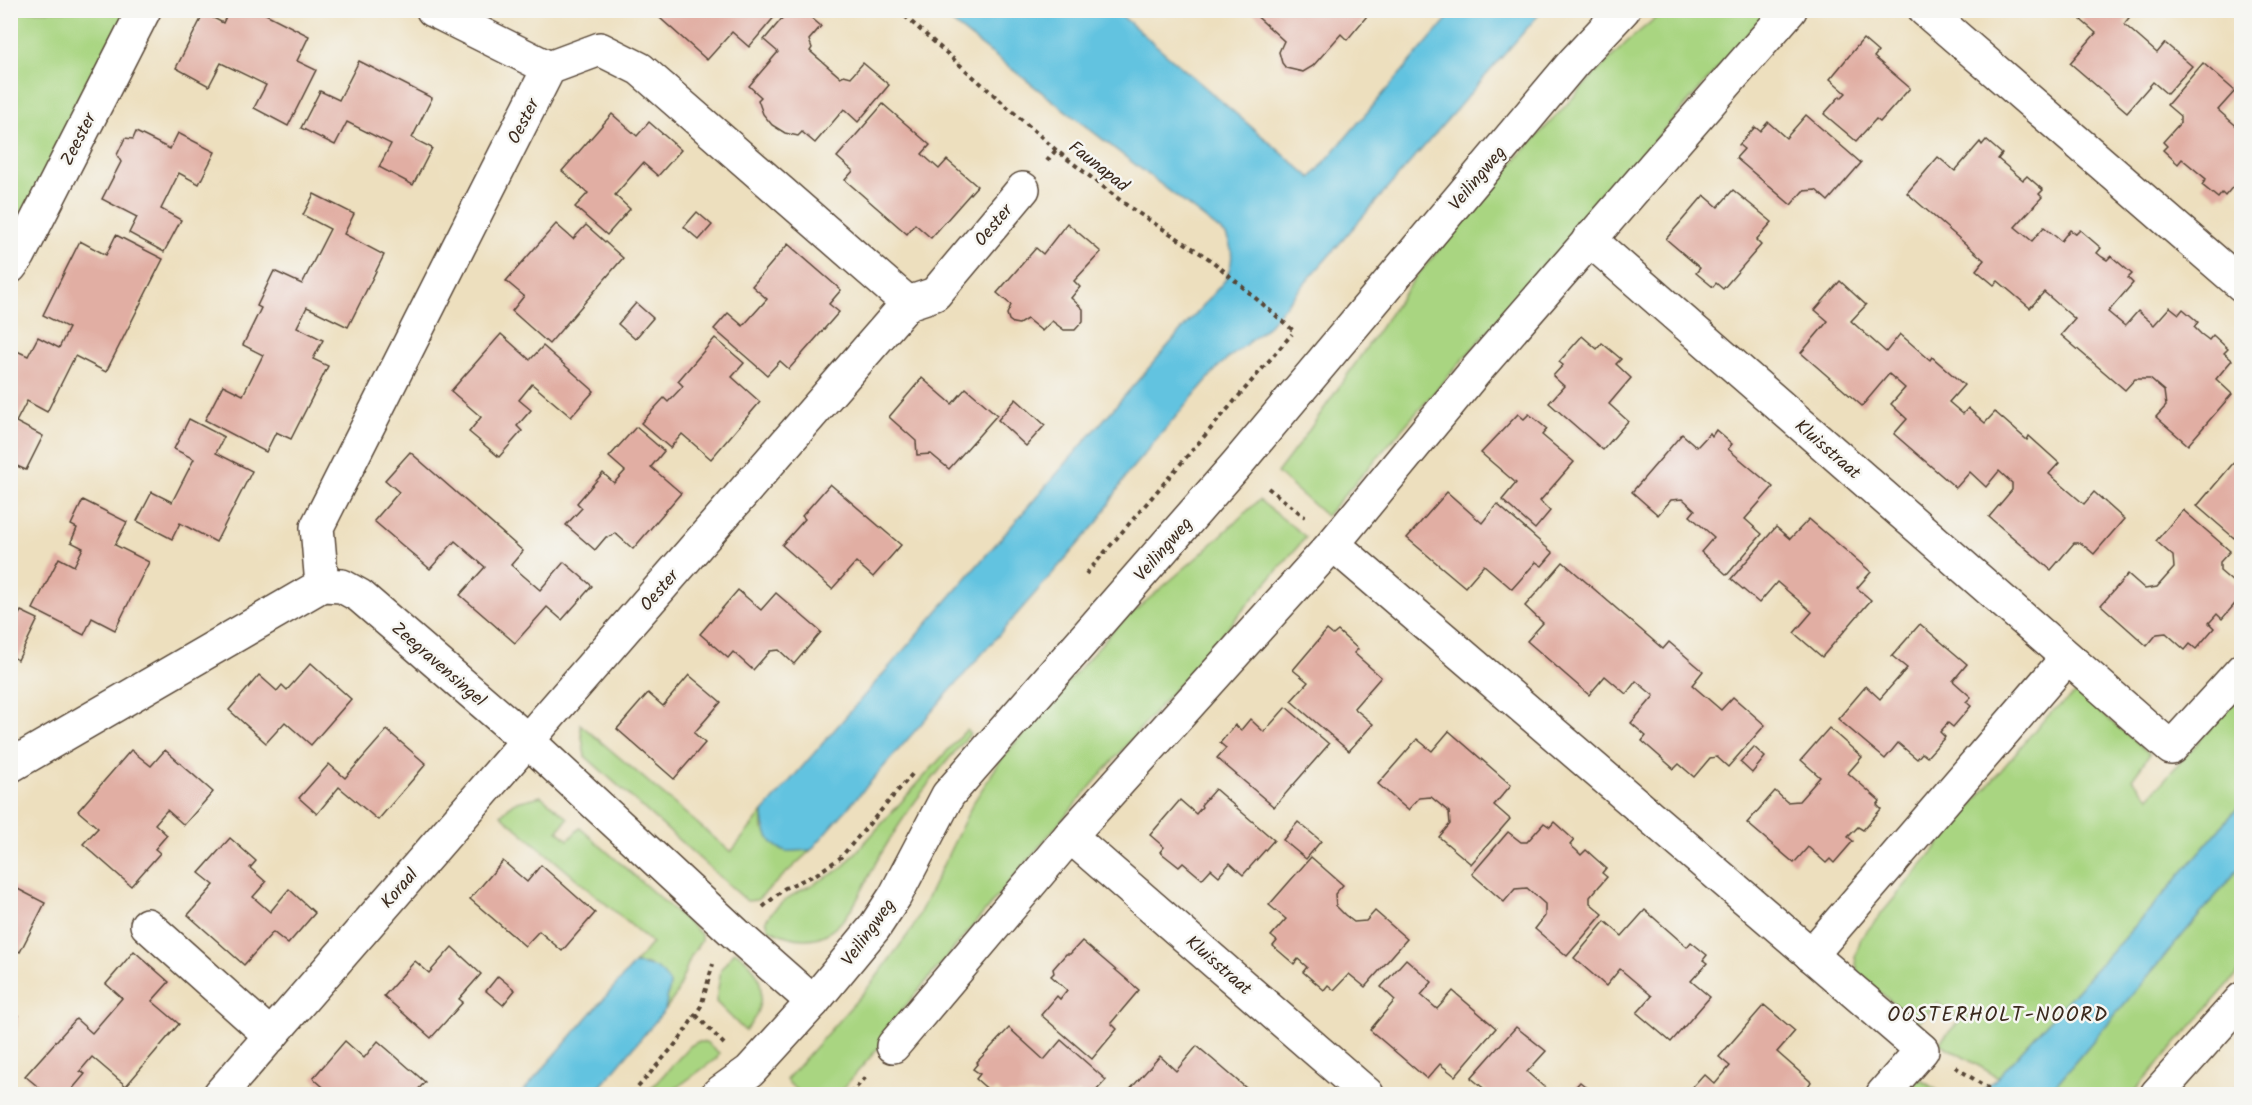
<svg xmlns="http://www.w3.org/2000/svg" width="2252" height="1105" viewBox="0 0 2252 1105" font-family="Kalam,sans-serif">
<rect width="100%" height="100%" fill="#f6f6f2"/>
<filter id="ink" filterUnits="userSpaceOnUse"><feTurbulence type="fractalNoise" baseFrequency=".0167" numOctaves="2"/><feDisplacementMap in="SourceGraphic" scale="12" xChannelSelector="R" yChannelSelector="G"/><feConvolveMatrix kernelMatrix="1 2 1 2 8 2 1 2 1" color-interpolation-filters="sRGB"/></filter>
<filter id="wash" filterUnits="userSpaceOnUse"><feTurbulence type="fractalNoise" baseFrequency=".008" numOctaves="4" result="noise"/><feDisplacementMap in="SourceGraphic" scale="24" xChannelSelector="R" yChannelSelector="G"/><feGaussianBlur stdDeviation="1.35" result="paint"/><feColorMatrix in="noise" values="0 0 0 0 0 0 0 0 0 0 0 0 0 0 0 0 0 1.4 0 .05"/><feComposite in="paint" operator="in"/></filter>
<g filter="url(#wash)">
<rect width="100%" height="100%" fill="#eddfbe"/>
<g fill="#a9d581" stroke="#728050" stroke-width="1.5">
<path d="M11,11H127L11,241Z"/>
<path d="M1664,11H1768L1326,516L1277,473L1305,436L1414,279L1508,168L1592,77L1628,41Z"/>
<path d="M1259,500L1306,537L1060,822L882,1034L886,1039L838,1094H800L786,1080L872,983L912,929L973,803L1002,758L1116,627L1201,554Z"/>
<path d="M2077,693L2150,754L2132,779L2149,797L2241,694V804L2164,894L1998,1077L1939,1043L1960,1020L1938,1003L1918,1023L1858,975L1855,957L1861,938L2038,726L2054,710Z"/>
<path d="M580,724L731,852L763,812V829L787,851L811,850L757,900L747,901L585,756Z"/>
<path d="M966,730L970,734C948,760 926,785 907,813C897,828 887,843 878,859C864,884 852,920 826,934C807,944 787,938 769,929L766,920C784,892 816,886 842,868Z"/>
<path d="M541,796L568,818L558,831L568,840L580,828L701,934V941L691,956L676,995L665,1010L670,984L650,965L634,964L652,943L501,815L513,803Z"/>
<path d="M2241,866V970L2132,1094H2048Z"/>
<path d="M735,951C740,955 746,959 750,964C768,984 762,1013 745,1031L716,1002L721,969Z"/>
<path d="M697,1042H706L719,1053L717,1058L668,1094H646L690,1046Z"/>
<path d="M1919,1079L1943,1094H1905Z"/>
</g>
<g fill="#62c3e0" stroke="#4e767f" stroke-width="1.5">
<path d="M937,11H1116L1311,178L1454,11H1542L1266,328L1219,366L1127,474L1100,519L811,850C804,850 794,852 786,851C768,847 763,827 763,812L1226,279C1233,262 1234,252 1226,235Z"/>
<path d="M2241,804V866L2048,1094H1978L1998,1077L2164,894Z"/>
<path d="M634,964C654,966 660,967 670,984L665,1010L594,1094H521Z"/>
</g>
<g id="blocks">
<g fill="#e1aea3">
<path d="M229,10H258L309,36L297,61L316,70L288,126L254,108L266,85L221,63L209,86L176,68L204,13L223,23Z"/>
<path d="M651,10H771L776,15L749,47L732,32L707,60Z"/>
<path d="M789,10H802L821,26L809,40L812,48L810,51L840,77L844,75L851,77L863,63L889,85L858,122L844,109L815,143L802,132L798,136L785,133L772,125L763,114L758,100L761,97L749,86L778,52L764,40Z"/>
<path d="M1250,10H1372L1347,40L1341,34L1313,66L1303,72L1286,68L1282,63L1279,52L1284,41Z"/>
<path d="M2090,10H2128L2132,14L2124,24L2157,53L2165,43L2192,66L2167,94L2153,82L2127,112L2070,63L2096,33L2081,20Z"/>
<path d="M1863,39L1878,52L1874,57L1910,88L1880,122L1876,119L1856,141L1824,114L1840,96L1841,98L1846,93L1830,79Z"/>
<path d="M359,61L432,98L412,138L432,148L413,185L379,167L391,144L347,122L335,145L301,128L320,91L339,100Z"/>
<path d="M2203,63L2235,91L2218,110L2241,130V177L2225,196L2222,193L2218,198L2202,185L2206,179L2182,159L2178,164L2163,150L2167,146L2163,142L2180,123V116L2167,105Z"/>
<path d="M883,104L930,145L922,154L939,169L947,160L977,186L931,238L915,224L907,234L845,180L853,171L837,157Z"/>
<path d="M612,114L637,136L649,122L681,150L658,176L643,163L615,195L630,209L607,235L575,207L588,193L562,171Z"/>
<path d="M1806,115L1861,163L1828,201L1816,190L1803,191L1791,205L1736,158L1744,149L1739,145L1755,127L1760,131L1768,122L1786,138Z"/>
<path d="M136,132L170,149L178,133L215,152L199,184L179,173L161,209L181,220L164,252L129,233L137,217L102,199L121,162L117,155L125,138L133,139Z"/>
<path d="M1986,140L2002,154L1998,159L2023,180L2027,176L2043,190L2039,194L2042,197L2015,227L2032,241L2044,227L2061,241L2070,230L2076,234L2080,230L2101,248L2097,253L2102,257L2107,260L2111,256L2132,274L2128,278L2133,283L2108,312L2125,326L2138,311L2154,325L2170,307L2179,314L2183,309L2198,322L2194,327L2201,334L2209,340L2213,335L2228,349L2224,353L2232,360L2216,379L2232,394L2188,445L2156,417L2166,406L2164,391L2150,379H2135L2125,390L2061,335L2075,319L2044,292L2030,308L1998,281L1994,285L1976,270L1984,260L1907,193L1938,157L1955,171L1980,142L1982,145Z"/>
<path d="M1733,190L1772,222L1756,240L1761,245L1723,289L1716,283L1713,287L1696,273L1700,268L1666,239L1704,195L1718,207Z"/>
<path d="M314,194L354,214L344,234L384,255L348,327L307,307L297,327L323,340L313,359L328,366L291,439L276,432L266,452L205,420L223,385L243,395L263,355L243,345L261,308L257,306L274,271L302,284L330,229L303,215Z"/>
<path d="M697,212L712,225L699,240L684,227Z"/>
<path d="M1067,223L1101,252L1074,281L1080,287L1071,298L1083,309V321L1075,330H1064L1052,321L1042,331L1027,319L1019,324L1013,323L1009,320L1007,314L1011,305L997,293L1036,248L1043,254Z"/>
<path d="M556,224L573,239L586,225L623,258L549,344L512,311L524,296L506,281Z"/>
<path d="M116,235L163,259L106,372L75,356L47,412L27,401L16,422L43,436L26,470L10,463V348L28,356L38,337L59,348L69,328L43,315L80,241L106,255Z"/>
<path d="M788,244L841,290L829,304L839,312L789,369L780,361L767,375L714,329L728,313L743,326L767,299L752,286Z"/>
<path d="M1840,281L1866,305L1851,321L1886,352L1900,334L1930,360L1932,357L1964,385L1949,402L1963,414L1968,408L1985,423L1995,412L2027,440L2029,436L2059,463L2049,474L2084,504L2094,492L2124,519L2094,554L2081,543H2074L2051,570L1989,517L2012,490V483L1999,471L1986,487L1970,472L1956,488L1894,434L1907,419L1891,404L1905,388L1889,374L1862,406L1801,353L1828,321L1815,310Z"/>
<path d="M636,303L653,318L635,339L618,324Z"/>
<path d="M501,334L530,360L543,346L594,391L571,417L532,384L519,400L531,410L517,426L522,431L499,457L469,432L481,417L451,391Z"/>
<path d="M1582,336L1597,349L1602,343L1621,359L1616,364L1631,378L1609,404L1628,421L1603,450L1549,403L1564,386L1553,376L1563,365L1559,362Z"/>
<path d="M715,338L744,363L732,377L760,402L711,459L682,434L670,448L641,423L664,398L668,402L683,386L678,381Z"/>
<path d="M922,378L952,404L966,388L997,415L949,469L931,454L917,455L916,441L889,417Z"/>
<path d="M1016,399L1045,425L1026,446L998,420Z"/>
<path d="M1518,414L1524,419L1529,414L1547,429L1542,435L1574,462L1540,501L1550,511L1535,529L1502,500L1516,483L1481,453Z"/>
<path d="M189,419L224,437L216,453L252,471L216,542L180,523L172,539L137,521L152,492L172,502L194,459L174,449Z"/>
<path d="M636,427L664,451L651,467L681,493L633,549L615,533L612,536L606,537L595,550L566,525L582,508L577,503L603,473L614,483L625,471L609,457Z"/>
<path d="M1716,430L1732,444L1728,449L1773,487L1745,519L1762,534L1727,575L1701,552L1714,537L1690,516L1695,510L1683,499L1671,500L1658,515L1632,492L1682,434L1697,447L1710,433L1712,436Z"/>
<path d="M410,452L523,551L511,565L540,590L564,562L592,586L562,620L547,607L515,643L460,595L485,567L455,541L430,569L374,521L399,492L385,480Z"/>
<path d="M2241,454V529L2234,538L2197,506Z"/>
<path d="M830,484L901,545L873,577L856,562L832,589L782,545L805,519L802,516Z"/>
<path d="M1447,492L1482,523L1497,504L1553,553L1542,566L1536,562L1512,589L1484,565L1465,587L1407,538Z"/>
<path d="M83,500L127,522L115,545L149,562L115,630L92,618L84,635L33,609L59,558L74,566L83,548L71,542L77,528L71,525Z"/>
<path d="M2183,510L2230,551L2220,562V571L2240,588L2235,593L2240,598L2222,619L2217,614L2209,623L2214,628L2196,649L2190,644L2185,650L2166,633L2157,634L2147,646L2101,605L2128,574L2145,589L2157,587L2165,578L2174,568L2173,556L2156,541Z"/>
<path d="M1809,519L1871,572L1857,588L1871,600L1822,657L1794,633L1812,612L1777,582L1759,603L1731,579L1776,527L1790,539Z"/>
<path d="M1563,562L1663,649L1669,642L1703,671L1692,685L1721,710L1733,697L1765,725L1728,767L1717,757L1710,758L1694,777L1679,764L1674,769L1642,741L1646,736L1631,723L1654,696L1636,681L1626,694L1605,676L1589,695L1527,641L1543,623L1525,606Z"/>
<path d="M738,590L761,610L776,593L821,632L794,664L779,650L770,651L753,670L733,652L728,658L700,634Z"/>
<path d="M21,611L38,619L18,660L10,656V631Z"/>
<path d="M1920,624L1967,664L1953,681L1971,697L1966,702L1971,706L1953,727L1948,723L1940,732L1945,737L1927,757L1922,753L1917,759L1898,743L1885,759L1838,719L1866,686L1880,699L1907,668L1892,656Z"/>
<path d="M1327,630L1333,635L1338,631L1358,649L1354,653L1381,677L1354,708L1373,724L1349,751L1291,701L1308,682L1293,670Z"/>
<path d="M311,663L351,699L311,745L285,722L266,743L229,710L259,675L277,691L282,685L287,690Z"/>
<path d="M689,675L721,702L694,733L705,743L674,779L617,729L648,693L663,706Z"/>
<path d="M1286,707L1329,744L1274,807L1217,758L1226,748L1220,743L1235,725L1241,730L1250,719L1264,732Z"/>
<path d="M1829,728L1862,757L1848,773L1880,801L1877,805L1881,809L1863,830L1858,827L1848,837L1853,841L1834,863L1830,859L1826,863L1808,847L1794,863L1747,823L1775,791L1787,802L1799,801L1807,792L1820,777L1801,760Z"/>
<path d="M387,730L426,764L378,820L339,787L317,814L299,798L329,764L345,778Z"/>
<path d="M1449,731L1511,785L1494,805L1510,819L1471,864L1439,837L1450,824L1449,812L1431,797L1419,798L1408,810L1378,784L1417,739L1432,751Z"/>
<path d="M1754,747L1765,757L1752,773L1740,762Z"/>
<path d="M131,750L151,766L165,750L213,792L184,825L167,810L155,824L167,835L155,849L160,853L131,886L83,844L98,828L78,811Z"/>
<path d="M1215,789L1274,840L1243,875L1230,863L1219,876L1211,869L1202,879L1183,863L1179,867L1160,852L1164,847L1150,835L1180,800L1196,814L1202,807L1201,805Z"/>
<path d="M1298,822L1321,841L1306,859L1283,840Z"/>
<path d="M1554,822L1574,840L1570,845L1576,850L1581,855L1586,850L1606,868L1602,873L1607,877L1590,897V903L1603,914L1567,956L1535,929L1545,916V904L1527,888L1515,889L1504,902L1472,874L1508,832L1521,842H1527L1544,823L1550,827Z"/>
<path d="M230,838L256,861L250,868L266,882L253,897L270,912L289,889L315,913L288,944L273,932L244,965L188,915L214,885L199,873Z"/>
<path d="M1311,857L1343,885L1335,894L1336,906L1345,915L1354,922L1366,921L1375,911L1407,939L1365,987L1349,974L1334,990L1328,985L1324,990L1303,972L1307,967L1298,959L1294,964L1273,946L1277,941L1271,936L1286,919L1269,905Z"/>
<path d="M503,861L527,882L541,865L595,913L562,951L539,931L525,946L470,899Z"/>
<path d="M10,885L45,903L20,952L10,947Z"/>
<path d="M1645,910L1687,947L1691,942L1707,955L1703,960L1707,963L1691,981L1710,997L1671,1042L1637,1013L1652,996L1620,969L1606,986L1574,958L1605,921L1622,936Z"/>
<path d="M1082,941L1139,990L1111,1023L1117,1029L1092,1059L1041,1015L1057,996L1060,999L1067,990L1051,976L1054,973L1053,969L1066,954H1070Z"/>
<path d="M452,947L481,974L459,999L463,1002L431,1038L384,996L415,961L429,973Z"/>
<path d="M134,951L169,982L152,1001L179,1024L126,1086L92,1057L80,1071L85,1074L69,1093L71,1094H38L42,1090L25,1076L76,1019L92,1033L122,998L106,984Z"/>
<path d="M1406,959L1432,982L1421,995L1437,1009L1453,991L1496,1028L1455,1076L1440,1064L1427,1079L1370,1030L1395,1000L1381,987Z"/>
<path d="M498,976L515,990L503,1005L486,991Z"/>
<path d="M1764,1005L1795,1031L1777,1052L1811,1082L1807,1088L1811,1092L1809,1094H1686L1704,1074L1715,1084L1730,1066L1719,1057Z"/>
<path d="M10,1012L18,1016L17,1029L10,1032Z"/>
<path d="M1516,1027L1546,1051L1527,1072L1552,1094H1484L1487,1091L1471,1078Z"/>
<path d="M1009,1028L1044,1060L1061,1040L1106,1080L1093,1094H1081L1079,1092L1076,1094H1003L996,1089L992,1093L976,1079L980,1074L973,1069L978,1063L977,1062Z"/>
<path d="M345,1041L364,1058L378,1041L425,1082L414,1094H331L313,1078Z"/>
<path d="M1197,1046L1253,1094H1126L1160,1056L1176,1071Z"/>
<path d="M2241,1080V1094H2229Z"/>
<path d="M1580,1082L1595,1094H1569Z"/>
</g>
</g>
</g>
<g filter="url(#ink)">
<use href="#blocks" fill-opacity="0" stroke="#564536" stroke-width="1.5"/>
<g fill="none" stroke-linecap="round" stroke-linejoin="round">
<g stroke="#564536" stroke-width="36">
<g id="minor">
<path d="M433,10L549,68"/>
<path d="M1925,10L2242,285"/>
<path d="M1589,239L2171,748L2242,670"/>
<path d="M10,267L19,255L144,10"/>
<path d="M908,303L935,294L1023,189"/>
<path d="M1333,544L1922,1050L1883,1094"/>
<path d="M10,766L322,585L342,586L360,596L528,741L736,934L813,1002"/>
<path d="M1070,836L1367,1094"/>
<path d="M147,925L271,1036"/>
<path d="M1811,955L2067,658"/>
<path d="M893,1046L1070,836L1333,544L1473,374L1790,10"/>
<path d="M220,1094L908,303L640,69L600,49L549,68L317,527L322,585"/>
<path d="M718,1094L750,1071L813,1002L874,928L895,896L948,795L1237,464L1574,62L1623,10"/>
<path d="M2157,1094L2242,999"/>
</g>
</g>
<g stroke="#564536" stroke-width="4" stroke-dasharray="4.5 4.5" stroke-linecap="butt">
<path d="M898,10L1056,150L1129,207L1211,260L1294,331"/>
<path d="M1047,161L1056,150"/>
<path d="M1268,488L1305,517"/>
<path d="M1086,574L1292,334"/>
<path d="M763,907L785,888L815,875L840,858L914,772"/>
<path d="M696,1015L724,1044"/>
<path d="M1955,1067L1997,1094"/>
<path d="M632,1094L679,1040L701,1006L713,964"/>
<path d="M850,1094L868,1075"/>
</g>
<use href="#minor" stroke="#fff" stroke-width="33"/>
</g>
</g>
<g text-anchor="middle" stroke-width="5" stroke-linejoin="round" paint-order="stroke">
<g font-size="18" fill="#3b2a1e" stroke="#f6f6f2">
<text transform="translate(523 121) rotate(-63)" y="6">Oester</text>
<text transform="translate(78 139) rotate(-63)" y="6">Zeester</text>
<text transform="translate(1099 166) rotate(38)" y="6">Faunapad</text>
<text transform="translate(1477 178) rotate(-50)" y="6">Veilingweg</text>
<text transform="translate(993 225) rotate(-50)" y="6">Oester</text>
<text transform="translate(1828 449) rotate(41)" y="6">Kluisstraat</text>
<text transform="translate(1163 549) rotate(-49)" y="6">Veilingweg</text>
<text transform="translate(659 590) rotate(-49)" y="6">Oester</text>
<text transform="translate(439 664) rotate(41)" y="6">Zeegravensingel</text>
<text transform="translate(399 888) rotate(-49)" y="6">Koraal</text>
<text transform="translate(868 932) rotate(-54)" y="6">Veilingweg</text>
<text transform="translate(1219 965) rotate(41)" y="6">Kluisstraat</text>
</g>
<g font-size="21" letter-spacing="1.5" fill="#3b2a1e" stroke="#f6f6f2">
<text x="1998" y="1021">OOSTERHOLT-NOORD</text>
</g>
</g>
<rect width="2252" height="1105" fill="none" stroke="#f6f6f2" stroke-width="36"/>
</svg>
